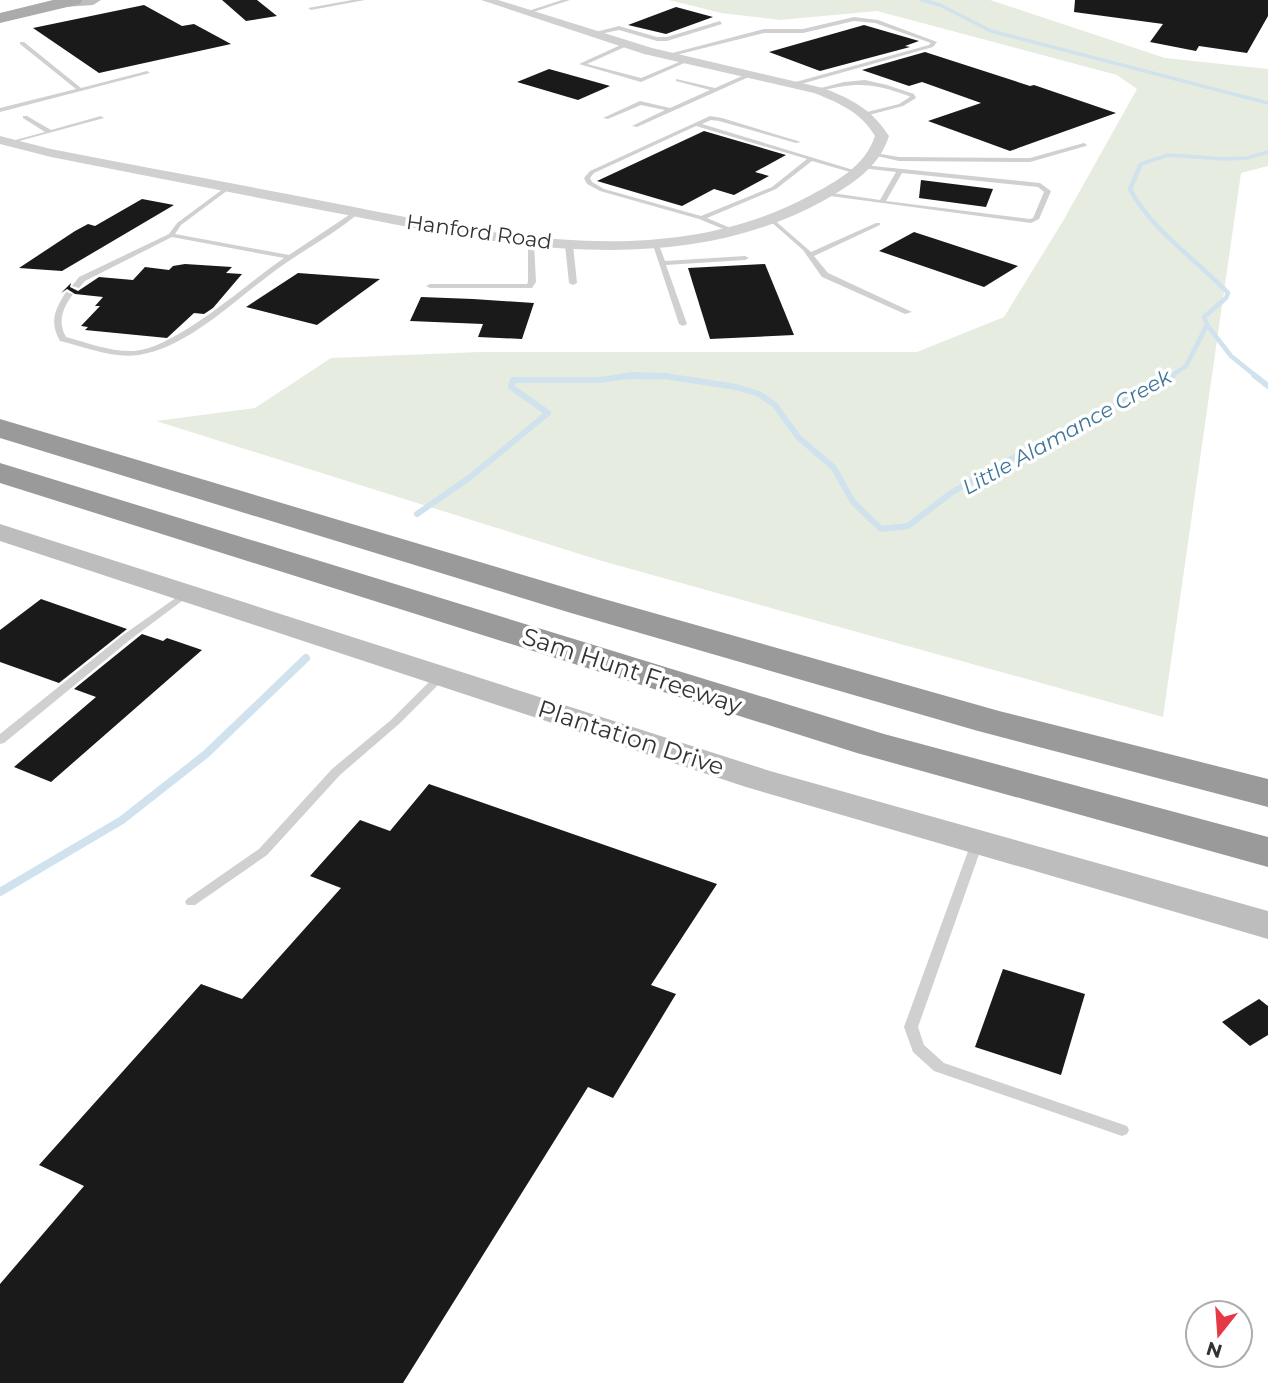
<svg xmlns="http://www.w3.org/2000/svg" width="1268" height="1383" viewBox="0 0 1268 1383" font-family="Montserrat,sans-serif">
<rect width="100%" height="100%" fill="#fff"/>
<path fill="#e6ecdf" d="M669,0H990L1165,58L1268,69V166L1241,173L1163,717L602,561L156,421L255,408L331,358L480,352H917L1004,317L1063,221L1137,89L1117,75L877,11L780,20L721,13Z"/>
<g fill="none" stroke-linecap="round" stroke-linejoin="round">
<g stroke="#cfe2ee" stroke-width="3.5">
<path d="M922,0L940,5L991,31L1268,103"/>
<path d="M1139,167L1141,164L1168,155L1224,159L1247,158L1268,152"/>
</g>
<g stroke="#cfe2ee" stroke-width="4.5">
<path d="M1140,166L1130,189C1153,232 1195,258 1228,293L1226,298L1204,317L1207,325L1186,366L1170,377"/>
<path d="M1207,325L1231,356L1257,377"/>
<path d="M621,377H670"/>
</g>
<g stroke="#cfe2ee" stroke-width="6">
<path d="M1254,375L1268,386"/>
<path d="M417,514L469,478L548,413L511,387L513,380H600L632,375L665,376L736,387L759,394L775,405L798,437L834,468L853,502L881,529L908,526L951,493L1023,452L1108,411L1135,389L1164,381L1173,375"/>
</g>
<path stroke="#cfe2ee" stroke-width="8" d="M0,892L122,820L206,754L306,658"/>
</g>
<g fill="#1a1a1a">
<path d="M222,0H257L277,16L246,21Z"/>
<path d="M1075,0H1268V16L1247,53L1199,46L1196,51L1150,42L1163,24L1074,12Z"/>
<path d="M144,5L182,26L194,24L231,44L99,73L33,28Z"/>
<path d="M676,7L713,17L666,34L628,25Z"/>
<path d="M864,25L919,41L905,46L910,47L820,71L769,52Z"/>
<path d="M925,52L1030,86L1034,85L1116,113L1010,151L928,121L981,103L922,82L909,86L862,70Z"/>
<path d="M549,69L610,86L578,100L517,82Z"/>
<path d="M704,131L786,155L755,172L769,176L734,195L714,189L682,206L597,181Z"/>
<path d="M921,180L993,189L986,207L919,198Z"/>
<path d="M142,199L174,205L62,271L19,268L75,231L88,224L95,226Z"/>
<path d="M914,232L1018,266L984,287L879,251Z"/>
<path d="M185,264L232,267L226,273L242,274L213,308L204,314L194,313L167,338L85,330L88,327L81,326L100,306H95L103,297L75,294L67,289L61,293L71,283L70,287L78,291L99,277L133,280L145,267L169,270L173,266Z"/>
<path d="M765,264L794,335L710,339L688,268Z"/>
<path d="M298,273L380,279L317,325L246,307Z"/>
<path d="M421,297L473,299L534,303L522,339L478,337L483,324L410,321Z"/>
<path d="M41,599L127,629L59,683L0,662V630Z"/>
<path d="M142,634L163,641L167,638L202,650L51,782L14,767L96,697L74,689Z"/>
<path d="M429,784L717,884L651,985L676,994L613,1098L588,1087L403,1383H0V1284L84,1186L39,1165L201,984L242,999L341,888L310,876L360,820L390,831Z"/>
<path d="M1003,969L1085,994L1061,1075L975,1047Z"/>
<path d="M1259,999L1268,1006V1035L1250,1046L1222,1022Z"/>
</g>
<g fill="none" stroke-linecap="round" stroke-linejoin="round">
<g fill="#d0d0d0" fill-rule="evenodd">
<path d="M352,0H365L311,10L308,8Z"/>
<path d="M562,0H570L527,14L522,13Z"/>
<path d="M854,17L878,20L937,42L933,47L794,86L792,85V83L929,45L931,43L875,23L854,21L803,33H764L664,58L661,56L764,29H803Z"/>
<path d="M720,21L722,24L667,41H657L619,30L591,36L588,34L619,26L657,37H667Z"/>
<path d="M20,42H24L81,88L147,71L150,73L0,112V108L76,89L20,44Z"/>
<path d="M625,43L627,46L587,64L641,78L684,60L689,61L641,82L579,64Z"/>
<path d="M749,73L752,75L751,76L637,127L632,126L665,110L641,105L608,119L603,118L640,101L670,108L710,90L676,81V79L715,88Z"/>
<path d="M865,80L887,85L914,94L916,98L903,106L865,116L862,114L863,113L899,104L910,97L909,96C871,82 856,82 816,92L813,90L844,82Z"/>
<path d="M23,116H27L51,130L101,116L104,118L8,144V142L45,132L23,118Z"/>
<path d="M710,116L722,118L801,142L796,143L719,121L711,120L702,124L860,172L857,174L812,161L776,189L707,218L735,230L736,231L733,233L699,219L600,191L587,184L584,178L590,171ZM696,126L807,159L772,187L701,216L604,189L592,182L590,178L594,173Z"/>
<path d="M1084,143L1087,145L1086,146L1030,162L899,161L872,155L875,153L899,157L1030,158Z"/>
<path d="M863,165L1040,183L1051,191L1039,219L1031,223L823,195L822,194L825,192L880,200L896,172L861,168L860,167ZM902,173L1038,187L1044,192L1033,218L1030,219L886,201Z"/>
<path d="M227,186L232,187L181,225L175,234L289,255L355,211L360,212C335,234 303,250 276,270C236,299 189,347 139,355C114,359 85,347 60,341C49,322 55,309 66,292L73,294C63,308 57,321 66,337C88,343 111,352 134,351C177,348 247,283 284,258L172,237L85,281L79,288L72,286L79,277L169,234L177,223Z"/>
<path d="M772,218L811,252L876,223H880V225L814,256L828,273L912,312L905,314L822,277L803,250L770,221V219Z"/>
<path d="M531,240L534,242L536,282L532,288H430L426,286L430,284H527L528,282V242Z"/>
<path d="M655,240L658,242L665,261L745,256L749,258L745,260L666,265L687,324L683,326L679,324L652,242Z"/>
<path d="M569,243L573,245L577,283L573,285L569,283L565,245Z"/>
<path d="M187,590L190,591L192,593L190,595L131,639L4,743L0,744V734L123,635Z"/>
<path d="M440,674L445,677L444,679L399,724L340,775L267,855L195,905H187L185,902L187,899L259,849L332,769L391,720L436,675Z"/>
<path d="M977,839L981,840L983,843L918,1027L924,1045L944,1063L1127,1126L1129,1130L1127,1134L1122,1136L934,1071L913,1052L904,1027L971,843L973,840Z"/>
</g>
<path fill="#d0d0d0" fill-rule="evenodd" d="M481,0H498L652,48L823,88C851,99 872,109 889,136C879,168 851,185 823,201C669,285 488,242 326,211C234,193 143,175 51,157L0,144V136L51,149C144,167 236,184 328,202C484,232 662,276 811,195C837,181 865,166 875,136C861,112 839,103 814,93L644,54Z"/>
<g fill="#bdbdbd" fill-rule="evenodd">
<path d="M59,0H101L93,5L51,8L48,5L51,2Z"/>
<path d="M0,524L770,771L1268,911V939L746,787L0,541Z"/>
</g>
<path fill="#ababab" fill-rule="evenodd" d="M53,0H82L80,4L0,23V13Z"/>
<g fill="#9a9a9a" fill-rule="evenodd">
<path d="M0,419L597,597L999,711L1268,779V807L978,731L571,613L0,438Z"/>
<path d="M0,463L884,734L1268,837V867L857,753L0,483Z"/>
</g>
</g>
<g text-anchor="middle" stroke-width="7" stroke-linejoin="round" paint-order="stroke">
<g font-size="21" fill="#333" stroke="#fff">
<text transform="translate(479 232) rotate(8)" y="7">Hanford Road</text>
</g>
<g font-size="21" font-style="italic" fill="#3f7597" stroke="#fff">
<text transform="translate(1067 432) rotate(-29)" y="7">Little Alamance Creek</text>
</g>
<g font-size="24" fill="#333" stroke="#fff">
<text transform="translate(632 671) rotate(18)" y="8">Sam Hunt Freeway</text>
<text transform="translate(631 738) rotate(18)" y="8">Plantation Drive</text>
</g>
</g>
<g transform="translate(1219 1334) rotate(197)"><circle r="33" fill="#ffffff" stroke="#adadad" stroke-width="2"/>
<path d="M0-5L12 26L0 18L-12 26Z" fill="#e63946"/>
<text y="-10" font-size="19" font-weight="bold" text-anchor="middle" fill="#333333">N</text>
</g>
</svg>
